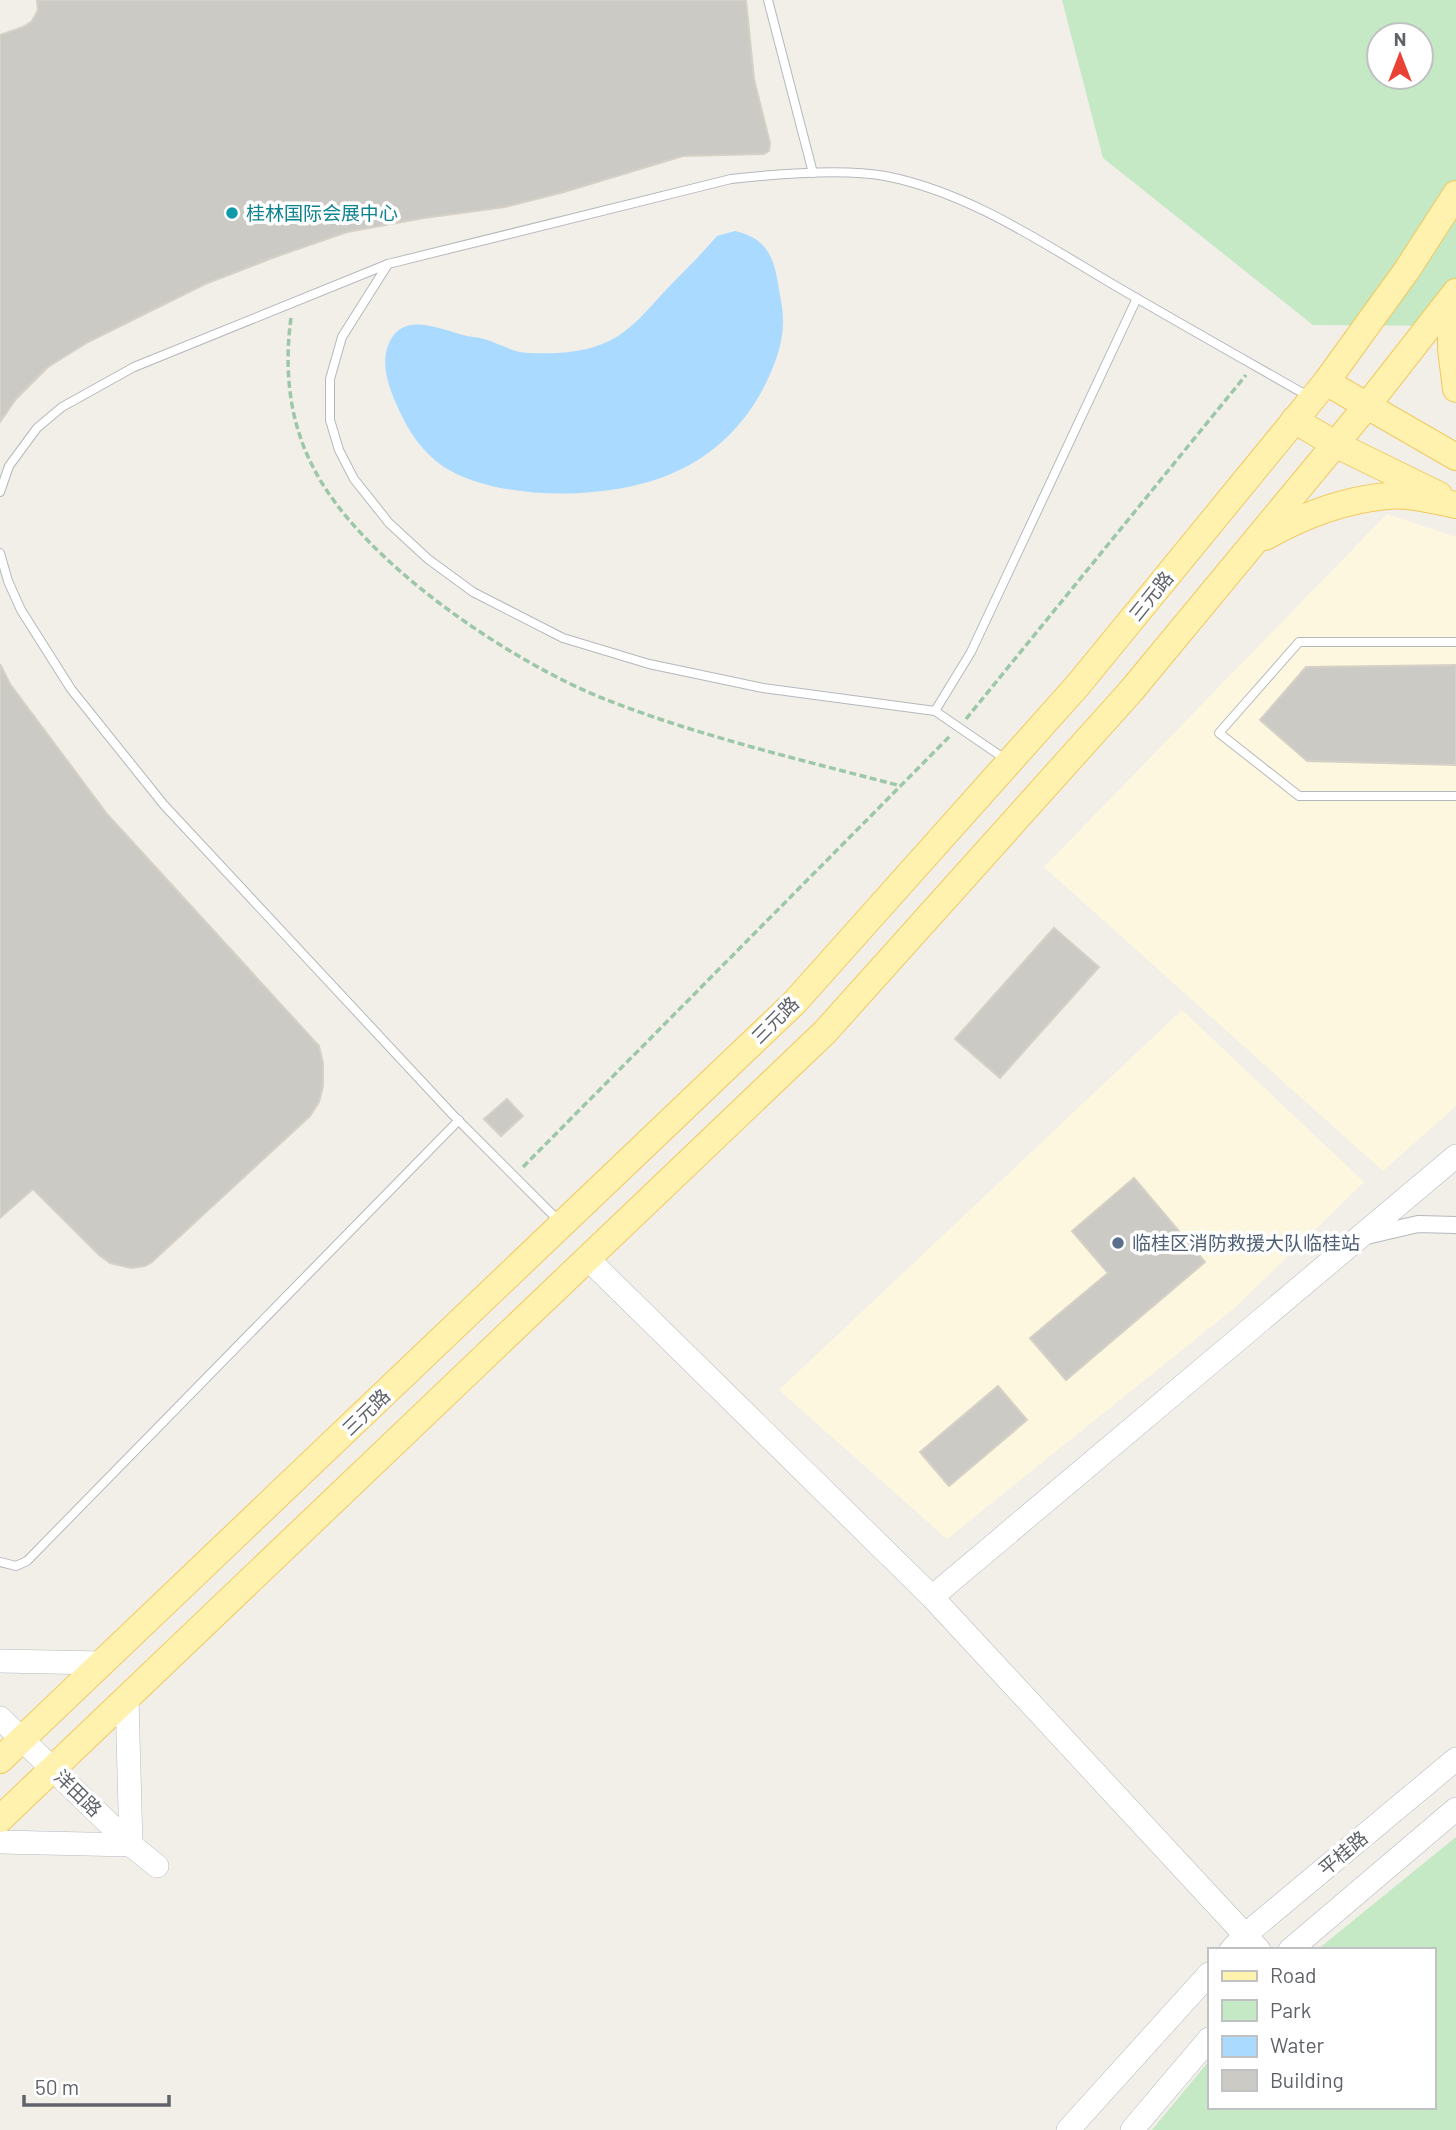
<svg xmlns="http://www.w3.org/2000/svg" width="1456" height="2130" viewBox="0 0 1456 2130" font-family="Barlow,'Noto Sans SC',sans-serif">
<rect width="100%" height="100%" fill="#f1efe8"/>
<g fill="#fef7e0">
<path d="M1387,514L1456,537V1106L1383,1171L1044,867Z"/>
<path d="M1182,1010L1364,1182L1238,1305L947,1539L779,1390Z"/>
</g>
<g fill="#c5e8c5" fill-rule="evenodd">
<path d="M1062,0H1456V326L1313,325L1103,158ZM1379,35H1421V77H1379Z"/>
<path d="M1456,1837V2130H1152L1209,2061V2107H1433V1950H1317Z"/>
</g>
<path fill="#aadaff" d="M735,231C774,240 775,266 781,301C787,331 779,356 766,383C746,423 716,454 675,472C616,500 501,503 444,467C422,452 409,432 398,408C389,388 379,362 390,341C405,312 439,329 463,335C470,337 477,337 484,339C499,343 513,353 530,353C556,354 585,353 609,341C632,330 648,309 665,291C683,272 701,255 717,236Z"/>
<g fill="#cccac5" stroke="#d6d1c6" stroke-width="2">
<path d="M37,0H746L754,79L770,143L769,151L764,154L683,156L564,192L505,207L424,218L347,232L275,257L205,284L88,342L48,367L16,399L0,422V35L23,27L32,21L38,10Z"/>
<path d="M0,664L10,684L107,814L319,1046L323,1063V1086L319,1102L310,1116L152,1262L145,1266L131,1268L110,1263L99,1255L33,1189L0,1218Z"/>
<path d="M1456,665V765L1307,761L1260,720L1306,667Z"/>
<path d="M1054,928L1099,967L1000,1078L955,1039Z"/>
<path d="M507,1099L523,1116L501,1136L484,1119Z"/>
<path d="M1134,1178L1205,1262L1066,1380L1030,1338L1108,1273L1072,1231Z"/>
<path d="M998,1386L1027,1420L949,1486L920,1452Z"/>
</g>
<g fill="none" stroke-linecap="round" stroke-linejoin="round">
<g stroke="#b5b8bc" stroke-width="10">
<g id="lane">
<path d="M768,0L813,173"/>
<path d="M388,264L342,337L330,379V420L339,450L354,479L389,523L428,559L473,592L563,638L649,664L763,688L935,711L1005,759"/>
<path d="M0,492L9,466L37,428L62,407L134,367L388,264L731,179C776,174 841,168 885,176C968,192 1043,243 1114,285C1179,323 1243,359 1308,396"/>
<path d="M0,553L8,581L21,610L71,689L164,805L453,1115L558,1220"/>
<path d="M1456,642H1299L1219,733L1299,796H1456"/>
<path d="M935,711L971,652L1137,298"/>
<path d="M0,1562L16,1566L27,1561L459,1120"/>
</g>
</g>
<g stroke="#b5b8bc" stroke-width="18">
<path id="street" d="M1362,1237L1418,1224L1456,1225"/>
</g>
<g stroke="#b6babf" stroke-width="24">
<g id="secondary">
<path d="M588,1259L932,1597L1259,1950"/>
<path d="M932,1597L1456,1156"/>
<path d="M0,1661L101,1663"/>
<path d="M0,1718L131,1845L157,1866"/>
<path d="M0,1842L131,1845L127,1699"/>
<path d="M1231,1950L1245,1935L1456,1759"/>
<path d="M1290,1950L1456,1809"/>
<path d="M1068,2130L1209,1974"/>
<path d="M1132,2130L1209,2039"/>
</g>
</g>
<g stroke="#f2c960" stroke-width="28">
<g id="primary">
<path d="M1451,299V349L1456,389"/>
<path d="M1326,382L1456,457"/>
<path d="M1294,420L1335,444L1439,495"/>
<path d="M1265,537C1302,516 1343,500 1387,496C1410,494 1433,500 1456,505"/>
<path d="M0,1760L794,1003L1078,685L1326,382L1407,270L1456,194"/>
<path d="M0,1819L825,1032L1131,691L1366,407L1456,292"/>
</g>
</g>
<g stroke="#9cc7a9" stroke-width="3.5" stroke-dasharray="7 3.5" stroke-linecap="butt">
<path d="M291,318C284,369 289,421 313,467C360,561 510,662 607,700C702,737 802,760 901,786"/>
<path d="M966,719L1246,375"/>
<path d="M523,1167L951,735"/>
</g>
<use href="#lane" stroke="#fff" stroke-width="8"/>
<use href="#street" stroke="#fff" stroke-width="16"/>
<use href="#secondary" stroke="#fff" stroke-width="23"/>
<use href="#primary" stroke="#fff2af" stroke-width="26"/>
</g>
<circle fill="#0f9aa8" stroke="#fff" stroke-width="2.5" cx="232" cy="213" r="7"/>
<circle fill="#5c6f8a" stroke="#fff" stroke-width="2.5" cx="1118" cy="1243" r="7"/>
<g text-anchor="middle" stroke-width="7" stroke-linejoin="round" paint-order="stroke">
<g font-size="19" fill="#0d838f" stroke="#fff" text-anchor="start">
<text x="246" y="220">桂林国际会展中心</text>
</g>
<g font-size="19" fill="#5f6368" stroke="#fff">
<text transform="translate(1151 596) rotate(-51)" y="7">三元路</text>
<text transform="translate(775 1020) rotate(-45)" y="7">三元路</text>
<text transform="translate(366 1412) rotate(-44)" y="7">三元路</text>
<text transform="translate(78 1793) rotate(44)" y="7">洋田路</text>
<text transform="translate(1343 1853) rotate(-40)" y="7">平桂路</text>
</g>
<g font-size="19" fill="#4e5e75" stroke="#fff" text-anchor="start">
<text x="1132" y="1250">临桂区消防救援大队临桂站</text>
</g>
</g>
<rect x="1208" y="1948" width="228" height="161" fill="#ffffff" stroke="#bfc1c3" stroke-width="2"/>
<rect x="1222" y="1971" width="35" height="10" fill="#fff2af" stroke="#bfc1c3" stroke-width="2"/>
<text x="1270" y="1983" font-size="21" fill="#5f6368">Road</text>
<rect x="1222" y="2000" width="35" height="21" fill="#c5e8c5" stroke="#bfc1c3" stroke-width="2"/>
<text x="1270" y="2018" font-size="21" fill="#5f6368">Park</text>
<rect x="1222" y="2036" width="35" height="21" fill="#aadaff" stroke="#bfc1c3" stroke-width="2"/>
<text x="1270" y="2053" font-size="21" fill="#5f6368">Water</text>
<rect x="1222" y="2070" width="35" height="21" fill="#cccac5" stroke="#bfc1c3" stroke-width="2"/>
<text x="1270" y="2088" font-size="21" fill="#5f6368">Building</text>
<g transform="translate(1400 56)"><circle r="33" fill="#ffffff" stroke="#bfc1c3" stroke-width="2"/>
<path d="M0-5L12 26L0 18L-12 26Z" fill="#ea4335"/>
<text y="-10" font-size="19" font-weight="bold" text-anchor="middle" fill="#5f6368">N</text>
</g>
<path d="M24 2095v10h145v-10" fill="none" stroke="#5f6368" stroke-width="3.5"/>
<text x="35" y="2095" font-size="21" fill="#5f6368" stroke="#ffffff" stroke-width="5" paint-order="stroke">50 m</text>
</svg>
